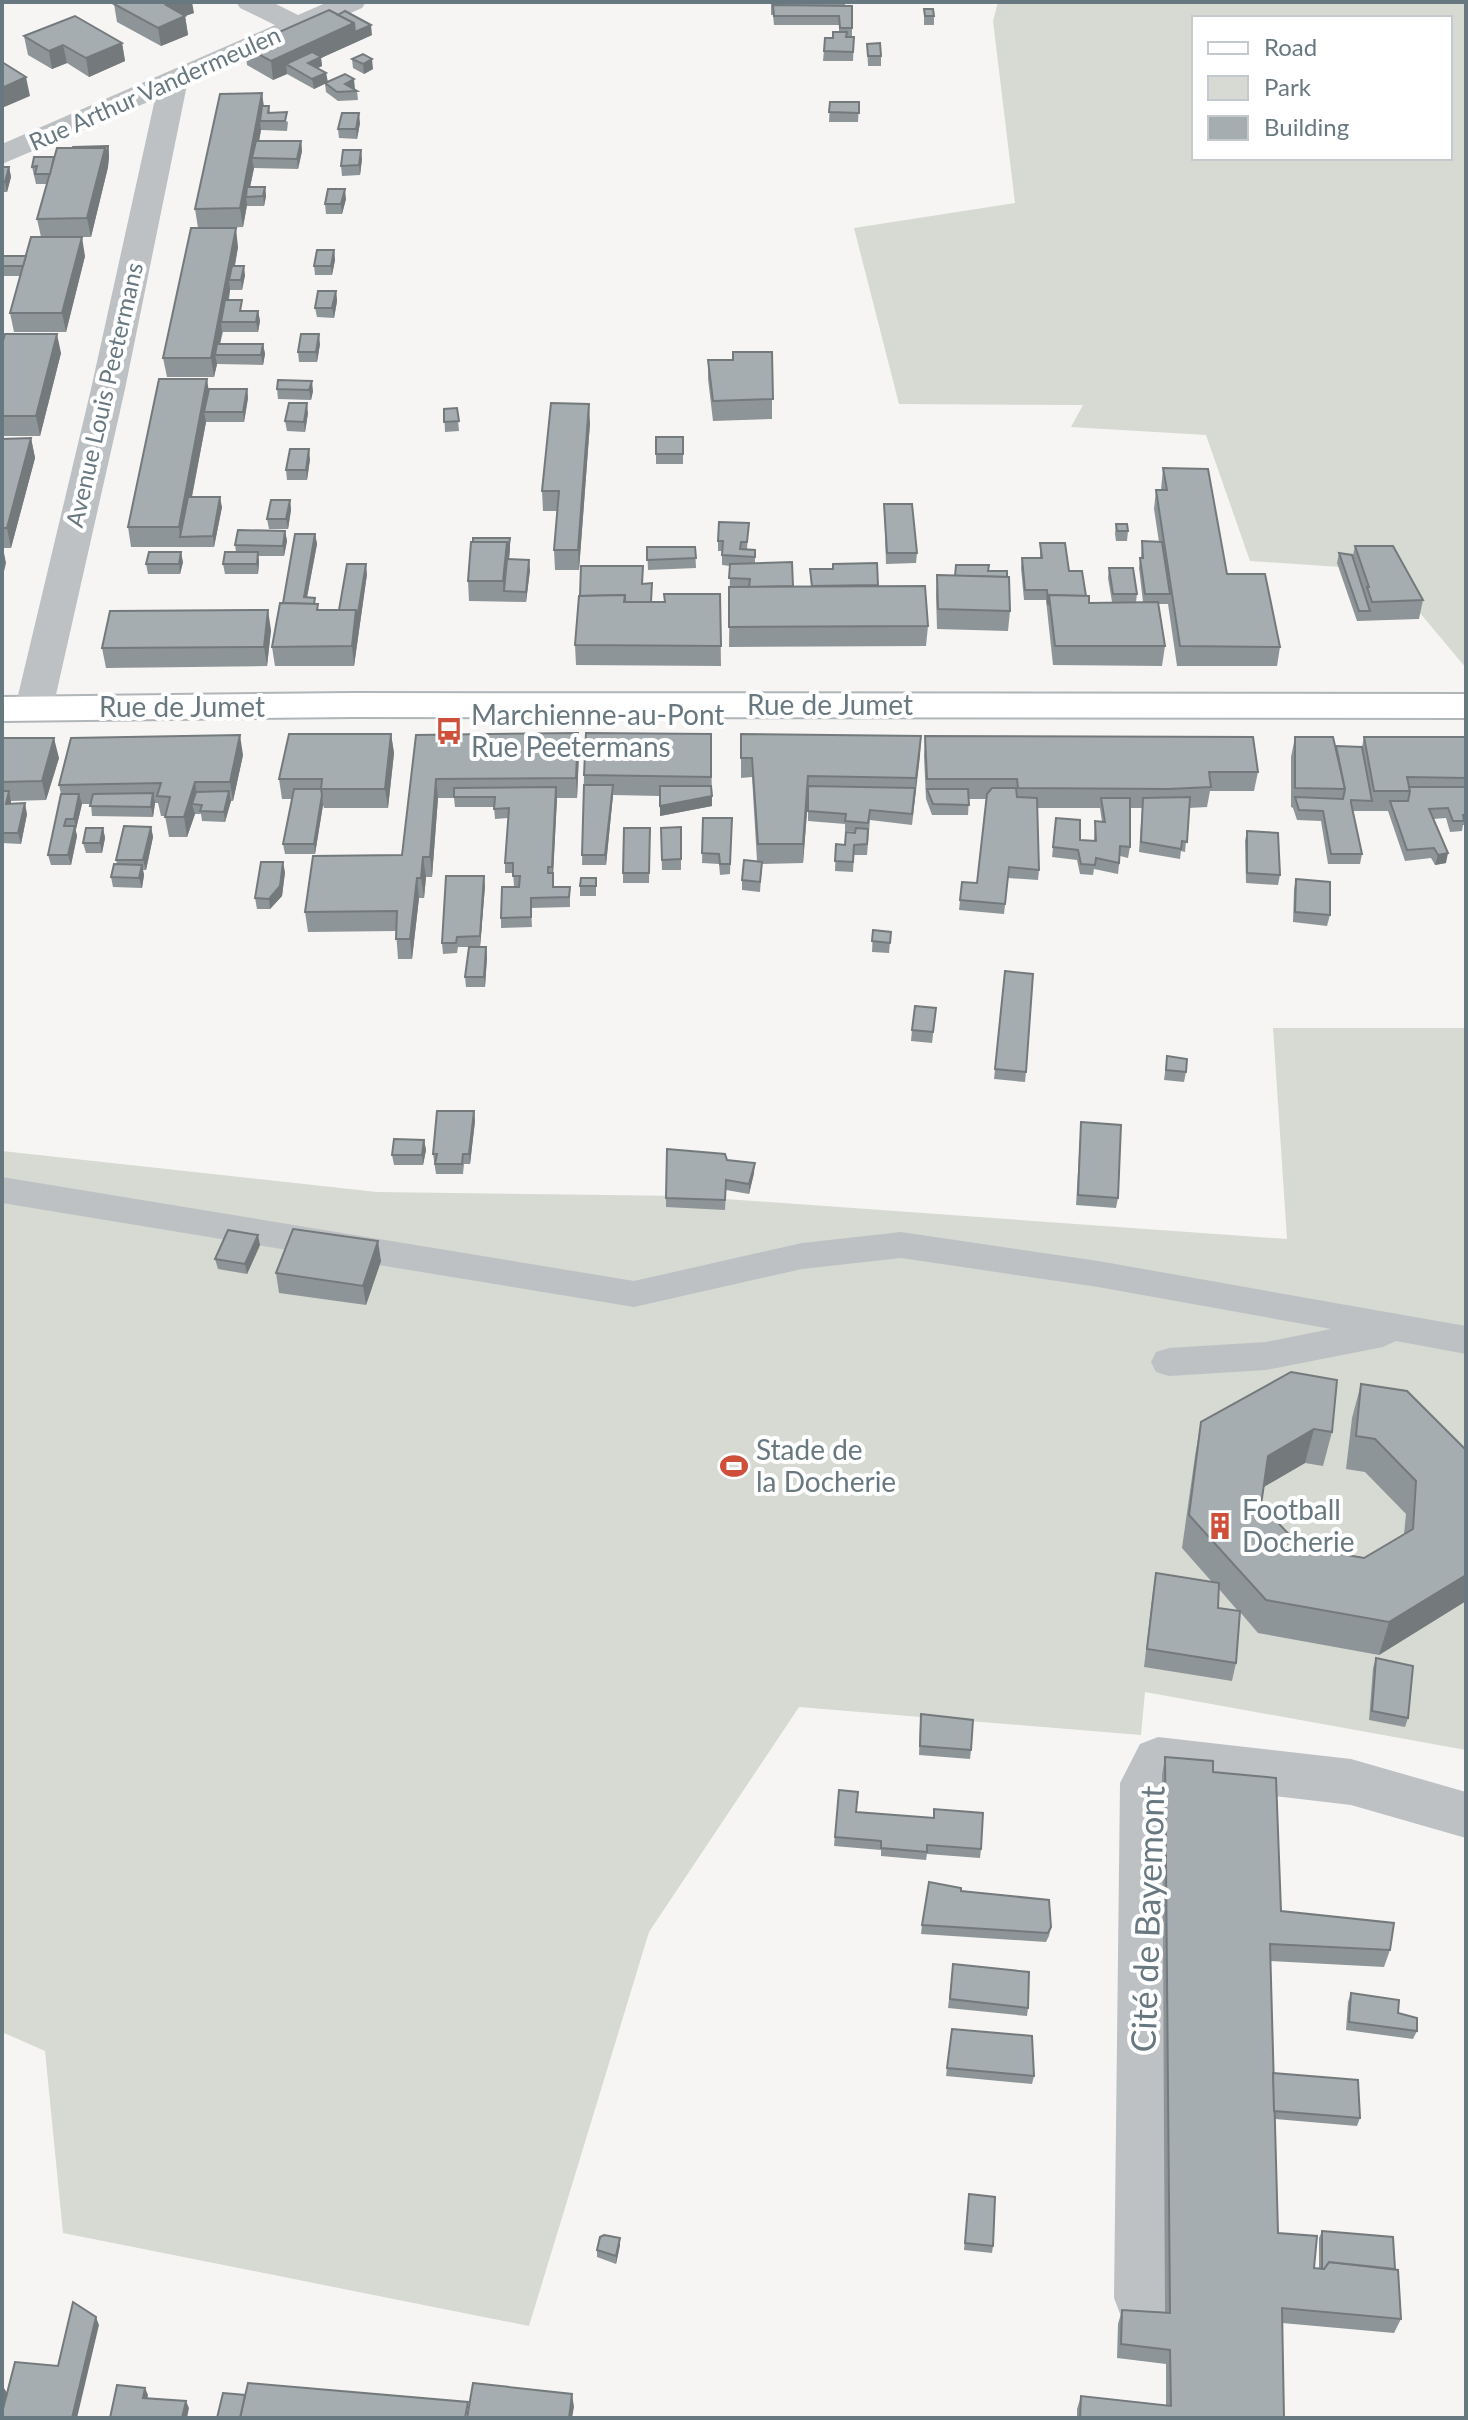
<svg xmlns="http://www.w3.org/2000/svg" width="1468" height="2420" viewBox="0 0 1468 2420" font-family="Lato,sans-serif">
<rect width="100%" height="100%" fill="#f6f5f3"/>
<g fill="#d6dad2" fill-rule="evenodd">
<path d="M998,2H1466V668L1384,570L1250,561L1206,435L1071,427L1083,405L899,404L854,228L1015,203L993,21ZM1194,18H1450V158H1194Z"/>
<path d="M1273,1028H1466V1750L1145,1692L1141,1735L799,1707L649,1932L529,2326L63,2233L45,2051L2,2032V1151L377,1192L684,1196L1287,1239Z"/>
</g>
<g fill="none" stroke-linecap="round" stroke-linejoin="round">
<g stroke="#b0b5b8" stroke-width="4">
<path id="secondary" d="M352,693L1466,694V718L352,717L2,721V697Z"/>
</g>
<path fill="#bdc1c4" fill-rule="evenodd" d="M2,1177L634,1281L802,1243L901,1232L1098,1261L1466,1326V1354L1396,1341L1383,1347L1266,1370L1169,1376L1156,1372L1151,1362L1156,1352L1169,1348L1266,1342L1331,1329L1098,1287L901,1258L802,1269L634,1307L2,1203Z"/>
<g fill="#bdc1c4" fill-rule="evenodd">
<path d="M236,2H272L298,15L328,2H366L362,8L187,85L125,389L53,708L47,716L34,720L21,716L15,708L91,389L155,99L2,164V144L275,25L240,8Z"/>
<path d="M1158,1737L1351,1759L1466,1792V1838L1351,1805L1172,1784V2298L1164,2319L1143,2327L1122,2319L1114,2298L1120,1783L1140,1744Z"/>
</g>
<use href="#secondary" fill="#fff" fill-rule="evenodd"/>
</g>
<g fill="#8e9598" fill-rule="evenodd">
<path d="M771,2H845V6L852,28V37H854L853,61H823L825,38H833L839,32V25H774L773,15H771Z"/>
<path d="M114,4L194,13L185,16L188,35L161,46L117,22Z"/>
<path d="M924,9L934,16V25H924Z"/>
<path d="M372,35L321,58L322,66L318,68L326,73L327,81L354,79V89L357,91L358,100L338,101L326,92L325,84L314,89L287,74L273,80L247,65L245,47Z"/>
<path d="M24,36L122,43L125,61L89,77L67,63L52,69L28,55Z"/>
<path d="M867,44L881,56V66H868Z"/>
<path d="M352,59L373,69L364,74L353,68Z"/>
<path d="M262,93L264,106H269L270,113L288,122L287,131L261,130L259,141H301L302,151L298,169L254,168L250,187H265L266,196L264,206H247V205L243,227L216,228L238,247L235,266L245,275L242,290H230L229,300L243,311H258L260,321L258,332H223L220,344H263L265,354L263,365L217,364L214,377H167L163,358L198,228L195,209Z"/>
<path d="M830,102H859L858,122H829Z"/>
<path d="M360,123L357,139L339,138L338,129Z"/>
<path d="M108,146L109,156L108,167L91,237H66L85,256L66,332H14L10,313L20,276H2V256H26L41,237L37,219L47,184H36L32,167L54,157Z"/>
<path d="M362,159L360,175L342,176L341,166Z"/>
<path d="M2,167H9L11,177L7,192H2Z"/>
<path d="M346,199L342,214H326L325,204Z"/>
<path d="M334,250L335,260L332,275H315L314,266Z"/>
<path d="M336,291L337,301L334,318L317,317L315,308Z"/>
<path d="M2,344L61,353L40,436H2Z"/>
<path d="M320,344L317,362H299L298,352Z"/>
<path d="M772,352V419L713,421L708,379V360H733Z"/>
<path d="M278,380L313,391L311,400L278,399L277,389Z"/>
<path d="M209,389H247L248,398L244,422H206L192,497L222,507L214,547H131L128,527Z"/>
<path d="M457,408L459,431L445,432L444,409Z"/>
<path d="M308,413L305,432L287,431L285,421Z"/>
<path d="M590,423L579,570H555L554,550L557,511H543L542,491Z"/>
<rect x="656" y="437" width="27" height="27"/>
<path d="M31,438L35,458L11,548H2V439Z"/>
<path d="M310,459L307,480H287L286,470Z"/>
<path d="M1163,468L1227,574L1280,647L1277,666H1177L1168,604H1158L1165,646L1162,666L1053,665L1046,600H1024L1021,568L1022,558H1040V543L1069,571L1086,596L1089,603L1112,602L1108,578L1109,568L1137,594L1136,602H1143L1139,568L1140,558H1141L1142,541L1159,542L1154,509L1156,490H1161Z"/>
<path d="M290,500L291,510L288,529H269L267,519Z"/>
<path d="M884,504L917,553L916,563L886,564Z"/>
<path d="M1116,524L1128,531L1127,541H1116L1115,534Z"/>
<path d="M285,531L287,541L284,556H258L259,562L258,574H225L223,564L236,552L235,545Z"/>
<path d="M748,533L747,550H755V563L793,586H811L810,569L878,586L928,626L926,646L729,647L730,566L722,565V551H718V541Z"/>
<path d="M315,534L317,544L307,597L316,604L319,610H339L367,574L354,666H275L272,647L283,603Z"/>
<path d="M510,538V548L509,559L530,570L526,602L469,601L468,581Z"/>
<path d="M1355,546L1423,600L1419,619L1357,621L1337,563L1339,553L1353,555Z"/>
<path d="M647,547H695L696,568L648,570Z"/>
<path d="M183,562L180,574H148L146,564Z"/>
<path d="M988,571L1010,611L1008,631L937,629L936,595L937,575L955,576Z"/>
<path d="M643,584L652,602H665L720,594L721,666L576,665L575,645Z"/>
<path d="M271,630L267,666L106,668L102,648Z"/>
<path d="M578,733L579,753L577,798H557L553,873L554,887H570V907L531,908L532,927L501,928V918L519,886H514L513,873H505V863L508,818L495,819L494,807H455L454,798H438L432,877H426L424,898H419L412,959H398L396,931L308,932L305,912L402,855L416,735Z"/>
<path d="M391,734L394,753L388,808H324L323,805L315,854H285L283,844L292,799H282L279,779Z"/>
<path d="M711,734L712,806L660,816V796L613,795L606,865H582L584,775Z"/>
<path d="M741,734L921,736L912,825L870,820L867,855H854L853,872L835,871L836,844L845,845L855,832L845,831V824L808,821V799L803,863L762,864L760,892L742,890V880L757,861L752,777L741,778Z"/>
<path d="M925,736L1258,772L1254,791H1210L1207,807L1189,808L1185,852L1181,851L1180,859L1139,852L1142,808H1130V847L1128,858L1120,856L1118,874L1094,869L1093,875L1080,874L1077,860L1052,857L1056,818L1080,840H1094L1095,821L1102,822L1100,808H1037L1039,870L1038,880L1008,878L1004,914L959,910L962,882L977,883L986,799H969L968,815H932L926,799L924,756Z"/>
<path d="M1295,737L1336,746L1362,747L1364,737H1466V825H1463L1462,831L1450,832L1446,818L1433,819L1446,863L1435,865L1431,858L1405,861L1388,811H1353L1362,854L1360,864H1328L1321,821L1297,820L1293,808L1291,807V757Z"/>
<path d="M2,738L59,758L46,800L11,801V803L27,814L21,844L2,843Z"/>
<path d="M243,755L233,801H231L225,822L202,821L201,814H195L187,837H169L165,816H161L158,803H155L153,817L92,816L91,804H82L76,829H75L77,836L71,865H51L48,855L61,794L59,785Z"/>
<path d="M703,818H732L730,874L720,875L719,864L702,863Z"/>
<path d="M151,827L153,837L146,870H143L144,875L142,888L113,887L111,877L117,864L116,860Z"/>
<path d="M681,827V870H662L661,828Z"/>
<path d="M103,828L105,838L102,853H86L83,843Z"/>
<path d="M650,828L649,883H623V873Z"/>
<path d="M1247,831L1280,875L1278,885L1246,883L1245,841Z"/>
<path d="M285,872L282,896L270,909H257L255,898Z"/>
<path d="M596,878V896H580V886Z"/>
<path d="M1296,879L1330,915L1327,926L1293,922L1294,889Z"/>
<path d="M485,886L480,947H486L487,957L485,987H466L465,977L469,947H458L457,953L443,954L442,943Z"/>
<path d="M873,930L891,932L889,953L872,952Z"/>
<path d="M1005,971L1026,1072L1025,1082L994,1079Z"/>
<path d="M935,1018L932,1043L911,1041L912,1030Z"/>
<path d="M1167,1056L1186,1072L1184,1082L1164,1080Z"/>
<path d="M474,1111L475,1121L470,1164H464L463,1174H436L433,1154Z"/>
<path d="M1081,1122L1118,1198L1116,1208L1076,1205Z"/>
<path d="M424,1140L426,1150L423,1165H394L392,1155Z"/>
<path d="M754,1173L749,1194L726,1190L725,1210L666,1207V1198Z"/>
<path d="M260,1245L247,1274L218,1269L215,1259Z"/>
<path d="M381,1261L366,1305L279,1293L276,1273Z"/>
<path d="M1291,1372L1332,1432L1323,1466L1305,1463L1264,1487L1261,1505L1301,1547L1364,1558L1404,1534L1406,1514L1365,1472L1346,1469L1352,1418L1361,1384L1466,1450V1601L1379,1655L1258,1633L1240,1612L1236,1663L1232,1681L1144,1667L1153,1591L1156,1573L1212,1582L1182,1548L1195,1456L1201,1422ZM1219,1589L1238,1611L1218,1608Z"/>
<path d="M1376,1658L1408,1718L1405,1727L1369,1720L1373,1668Z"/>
<path d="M920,1724L971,1750L970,1759L919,1755Z"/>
<path d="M1165,1757L1213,1772L1281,1911L1390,1950L1384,1967L1270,1961L1273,2073L1360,2118L1357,2126L1275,2119L1278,2233L1314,2268L1319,2269V2238L1322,2231L1395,2269L1401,2319L1394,2333L1282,2323L1284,2418H1077V2409L1081,2396L1166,2406V2364L1117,2358L1118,2324L1122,2310L1165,2312L1162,1775Z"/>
<path d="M839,1790L857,1812L981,1849L980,1858L927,1854L926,1860L881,1856V1850L834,1846Z"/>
<path d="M961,1891L1051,1927L1049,1936L1046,1942L921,1934L922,1925Z"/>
<path d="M953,1964L1028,2008L1027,2016L948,2008Z"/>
<path d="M1351,1993L1398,2013L1417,2031L1413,2039L1346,2030L1348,2002Z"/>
<path d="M952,2029L1034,2076L1032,2084L946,2076Z"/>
<path d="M969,2194L993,2246L992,2253L964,2250Z"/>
<path d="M620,2245L616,2264L597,2257V2250Z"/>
</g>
<g fill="#74797c">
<path d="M174,2H192L194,13L185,16L188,35L161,46L158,28L166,5Z"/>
<path d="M354,23L371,25L372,35L321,58L322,66L309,72L286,64L287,74L273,80L271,61Z"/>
<path d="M122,43L125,61L89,77L86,58Z"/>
<path d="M63,45L67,63L52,69L49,51Z"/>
<path d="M372,59L373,69L364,74L363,64Z"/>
<path d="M326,73L328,82L314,89L312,79Z"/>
<path d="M26,77L30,96L2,108V88Z"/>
<path d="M354,79L355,89L351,91L345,84Z"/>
<path d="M262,93L264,112L260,121L261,130L256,158H252L254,168L248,197H246L247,205L243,227L240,208Z"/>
<path d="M359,113L360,123L357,139L356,129Z"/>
<path d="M301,141L302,151L298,169L297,159Z"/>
<path d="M108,146L109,156L108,167L91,237L87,218L105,148Z"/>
<path d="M361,150L362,159L360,175L359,165Z"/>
<path d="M9,167L11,177L7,192L5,182Z"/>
<path d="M265,187L266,196L264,206L263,196Z"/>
<path d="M345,189L346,199L342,214L341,204Z"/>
<path d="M236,228L238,247L232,280H229L230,290L224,322H221L222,332L218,355H215L217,364L214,377L211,358Z"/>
<path d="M82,237L85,256L66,332L62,313Z"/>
<path d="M334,250L335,260L332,275L331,266Z"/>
<path d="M244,266L245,275L242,290L241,280Z"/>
<path d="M336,291L337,301L334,318L332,308Z"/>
<path d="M258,311L260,321L258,332L256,322Z"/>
<path d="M57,334L61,353L40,436L36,416Z"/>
<path d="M319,334L320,344L317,362L316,352Z"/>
<path d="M263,344L265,354L263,365L261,355Z"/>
<path d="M207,379L210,399L204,412L206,422L184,537H180L179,527Z"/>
<path d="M312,381L313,391L311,400L309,390Z"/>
<path d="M247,389L248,398L244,422L243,412Z"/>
<path d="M307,403L308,413L305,432L304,422Z"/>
<path d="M589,404L590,423L579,570L578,550Z"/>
<path d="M31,438L35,458L11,548L7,528Z"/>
<path d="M309,449L310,459L307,480L306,470Z"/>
<path d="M220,497L222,507L214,547L213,536Z"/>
<path d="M290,500L291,510L288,529L286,519Z"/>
<path d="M285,531L287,541L284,556L283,546Z"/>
<path d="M315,534L317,544L305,608L304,597Z"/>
<path d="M510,538V548L506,591H504L503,581L507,542Z"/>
<path d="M181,552L183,562L180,574L179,564Z"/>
<path d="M258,552L259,562L258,574L257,564Z"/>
<path d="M4,553L6,563L2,580V560Z"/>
<path d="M529,560L530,570L526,602V592Z"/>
<path d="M366,564L367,574L354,666L352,646L356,610Z"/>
<path d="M268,610L271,630L267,666L264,647Z"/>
<path d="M578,733L579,753L577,798L576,778Z"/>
<path d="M391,734L394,753L388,808L385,789Z"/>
<path d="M240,735L243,755L233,801L230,782Z"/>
<path d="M921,736L920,756L912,825L916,778Z"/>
<path d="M54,738L59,758L46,800L42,781Z"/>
<path d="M808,776V799L803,863V844Z"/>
<path d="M436,779L438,798L432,877L430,857Z"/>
<path d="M195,782L198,802L192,804L195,814L187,837L184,817Z"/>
<path d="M613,785V795L606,865L605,855Z"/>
<path d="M556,787L557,798L553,877L552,867Z"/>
<path d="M9,791L11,801L9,814L6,804Z"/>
<path d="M229,791L231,801L225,822L224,812Z"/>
<path d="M153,793L155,803L153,817L151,807Z"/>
<path d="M79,794L82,804L76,829L74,819Z"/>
<path d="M322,795L323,805L315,854L314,844Z"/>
<path d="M712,796V806L660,816V806Z"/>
<path d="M25,803L27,814L21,844L18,833Z"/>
<path d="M75,826L77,836L71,865L68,855Z"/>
<path d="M151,827L153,837L146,870L143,860Z"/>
<path d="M103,828L105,838L102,853L100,843Z"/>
<path d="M1448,853L1446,863L1435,865L1438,855Z"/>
<path d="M423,857L426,877L424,898L421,878Z"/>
<path d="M283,862L285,872L282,896L270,909L269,899Z"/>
<path d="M142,865L144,875L142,888L139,878Z"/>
<path d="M484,876L485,886L480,947V936Z"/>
<path d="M417,878L419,898L412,959L410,939Z"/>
<path d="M486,947L487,957L485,987L484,977Z"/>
<path d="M474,1111L475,1121L470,1164L469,1154Z"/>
<path d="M424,1140L426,1150L423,1165L422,1155Z"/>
<path d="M755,1163L754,1173L749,1194V1184Z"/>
<path d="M258,1235L260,1245L247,1274L245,1264Z"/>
<path d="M378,1241L381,1261L366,1305L363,1286Z"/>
<path d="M1314,1429L1305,1463L1260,1489L1268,1456Z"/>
<path d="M1466,1575V1601L1379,1655L1389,1622Z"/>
<path d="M620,2238V2245L616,2264V2256Z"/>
<path d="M96,2317L99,2325L77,2418H72Z"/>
<path d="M4,2388L12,2401L2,2418V2396Z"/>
<path d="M145,2388L148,2395L146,2405L143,2398Z"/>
<path d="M572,2394L574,2407L572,2418H569Z"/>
<path d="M186,2401L189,2408L187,2418H182Z"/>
</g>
<g fill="#a5adb1" stroke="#74797c" stroke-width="2">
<path d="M118,2H174L166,5L185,16L158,28L114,4Z"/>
<path d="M773,5L852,6V28H840L839,16H774Z"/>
<path d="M924,9H933L934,16H925Z"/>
<path d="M329,10L354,23L271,61L245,47Z"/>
<path d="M345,11L371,25L355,32L354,23L338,15Z"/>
<path d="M75,16L122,43L86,58L63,45L49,51L24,36Z"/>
<path d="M833,32H847L846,37H854L853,52L824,51L825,38H833Z"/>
<path d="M880,43L881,56H868L867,44Z"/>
<path d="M312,52L321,57L308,63L326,73L312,79L286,64Z"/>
<path d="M363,54L372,59L363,64L352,59Z"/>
<path d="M2,62L26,77L2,88Z"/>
<path d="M345,74L354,79L345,84L357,91L337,92L325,83Z"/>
<path d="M262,93L240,208L195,209L220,94Z"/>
<path d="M830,102H859V113L829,112Z"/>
<path d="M262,106H269L268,113L287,112L285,121H260Z"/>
<path d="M342,113H359L356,129H338Z"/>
<path d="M256,141H301L297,159L252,158Z"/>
<path d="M108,146L107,157L105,148H72L73,147Z"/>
<path d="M57,148H105L87,218L37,219Z"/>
<path d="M343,150H361L359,165L341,166Z"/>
<path d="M34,157H54L50,174H35L37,166L32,167Z"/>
<path d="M2,167H9L5,182H2Z"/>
<path d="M247,187H265L263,196L246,197Z"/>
<path d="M328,189H345L341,204H325Z"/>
<path d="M191,228H236L211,358H163Z"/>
<path d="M31,237H82L62,313H10Z"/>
<path d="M317,250H334L331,266H314Z"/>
<path d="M2,256H26L23,266H2Z"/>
<path d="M232,266H244L241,280H229Z"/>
<path d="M318,291H336L332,308H315Z"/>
<path d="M225,300H242L240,311H258L256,322H221Z"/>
<path d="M5,334H57L36,416H2V344Z"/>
<path d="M301,334H319L316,352H298Z"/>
<path d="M217,344H263L261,355H215Z"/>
<path d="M733,352H772L773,399L713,401L708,360H733Z"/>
<path d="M159,379H207L179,527H128Z"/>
<path d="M278,380L312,381L309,390L277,389Z"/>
<path d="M209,389H247L243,412H204Z"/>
<path d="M289,403H307L304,422L285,421Z"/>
<path d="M551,403L589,404L578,550H554L559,491H542Z"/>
<path d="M457,408L459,421L444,422V409Z"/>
<rect x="656" y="437" width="27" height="17"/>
<path d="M31,438L7,528H2V439Z"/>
<path d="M290,449H309L306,470H286Z"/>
<path d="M1163,468L1208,469L1227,574H1265L1280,647L1180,646L1156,490H1167Z"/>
<path d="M188,497H220L213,536L180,537Z"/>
<path d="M271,500H290L286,519H267Z"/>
<path d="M884,504H912L917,553H887Z"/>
<path d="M719,522L749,523L747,542H741L740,549L755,550V557L722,555L723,541H718Z"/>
<path d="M1116,524H1127L1128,531H1117Z"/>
<path d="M238,530L285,531L283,546L235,545Z"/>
<path d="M295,534H315L304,597L315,598L314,604L283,603Z"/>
<path d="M473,538H510L508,551L507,542H473Z"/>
<path d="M1142,541L1162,542L1170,594H1145L1140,558H1143Z"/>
<path d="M471,542H507L503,581H468Z"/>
<path d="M1040,543H1065L1069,571H1082L1086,596L1049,595L1048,605L1047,590H1025L1022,558H1042Z"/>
<path d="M1355,546H1393L1423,600L1372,602L1367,587H1369Z"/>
<path d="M647,547H695L696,558L647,560Z"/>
<path d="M149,552H181L179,564H146Z"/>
<path d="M225,552H258L257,564H223Z"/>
<path d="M1339,553L1352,555L1370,611H1359Z"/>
<path d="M507,559L529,560L526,592L504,591Z"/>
<path d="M792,562L793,586L749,587L750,579L729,578L730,564Z"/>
<path d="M877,563L878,585L812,586L810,569H833V564Z"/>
<path d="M347,564H366L357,619L356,610H339Z"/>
<path d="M956,565H989L988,571H1007V577L955,576Z"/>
<path d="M581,566H643L642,584L652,583L651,602H625V595L580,596Z"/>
<path d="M1109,568H1133L1137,594H1113Z"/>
<path d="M937,575L1009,577L1010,611L938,609Z"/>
<path d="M925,586L928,626L729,627V587Z"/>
<path d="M664,594H720L721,646L575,645L579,596L625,595L624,602H665Z"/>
<path d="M1049,595L1089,596V603L1158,602L1165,646H1055Z"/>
<path d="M280,603L318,604L317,610H356L352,646L272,647Z"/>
<path d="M268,610L264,647L102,648L110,611Z"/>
<path d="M578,733L576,778L436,779L430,857H423L421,878H417L410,939H396L397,911L305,912L313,856L402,855L416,735Z"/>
<path d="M586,733L711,734V777L584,775Z"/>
<path d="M289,734H391L385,789H321L322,779H279Z"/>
<path d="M741,734L921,736L916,778L808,776L803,844H758L752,758H741Z"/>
<path d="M240,735L230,782H195L184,817H165L170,797L157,796L161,783L59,785L71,738Z"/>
<path d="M925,736L1253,737L1258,772H1209L1211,787L1168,789L1018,788L1017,779H927Z"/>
<path d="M1295,737H1333L1345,789L1295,788Z"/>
<path d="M1364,737H1466V778L1407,777L1410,791H1374Z"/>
<path d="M2,738H54L42,781L2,782Z"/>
<path d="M1336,746L1362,747L1372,801L1351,800V803L1362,854H1331L1323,811L1299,810L1295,797L1343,799L1345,789Z"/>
<path d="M584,785H613L605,855H582Z"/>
<path d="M660,786H711L712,796L660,806Z"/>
<path d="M808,786L915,788L912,814L870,810L868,823L845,821L846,814L808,811Z"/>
<path d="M556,787L552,867H548V873H553V887H570L569,897L531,898V917L501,918L502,887H519L520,876H513V863H505L509,808L494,809L495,797H454V788Z"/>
<path d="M1409,787H1466V815H1463L1464,821H1453L1448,808L1429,809L1448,853L1438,855L1434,848L1407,850L1390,801H1408L1410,791Z"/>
<path d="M992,788H1016L1017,797L1037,798L1039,870L1009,867L1005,904L960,900L962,882L977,883L987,794Z"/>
<path d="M294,789H321L322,795L314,844H283Z"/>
<path d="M927,789H968L969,805L933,804Z"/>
<path d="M2,791H9L6,804L25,803L18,833H2Z"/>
<path d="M229,791L224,812L200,811L202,805L192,804L196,792Z"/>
<path d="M153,793L151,807L90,806L93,794Z"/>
<path d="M61,794H79L74,819H66L64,826H75L68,855H48Z"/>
<path d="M1190,797L1187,842L1182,841L1181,849L1141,842L1143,798Z"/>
<path d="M1101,798H1130V847L1120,846L1119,863L1096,858L1095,865L1081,864L1078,850L1053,847L1056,818L1080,820V840L1096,841L1095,821L1105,822Z"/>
<path d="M703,818H732L730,864H720L719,854L702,853Z"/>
<path d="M124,826L151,827L143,860H116Z"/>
<path d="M681,827V859L662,860L661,828Z"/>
<path d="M86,828H103L100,843H83Z"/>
<path d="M624,828H650L649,873H623Z"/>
<path d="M856,828L868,829L867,844L854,845L853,862L835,861L836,844L845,845L846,832L855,833Z"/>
<path d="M1247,831L1278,833L1280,875L1247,873Z"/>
<path d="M744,860L762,862L760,882L742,880Z"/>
<path d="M261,862H283L280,886L269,899L255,898Z"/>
<path d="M114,864L142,865L139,878L111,877Z"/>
<path d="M446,876H484L480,936L457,937L456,943H442Z"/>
<path d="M581,878H596V886H580Z"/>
<path d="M1296,879L1330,882V915L1295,912Z"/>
<path d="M873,930L891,932L890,943L872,941Z"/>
<path d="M469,947H486L484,977H465Z"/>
<path d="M1005,971L1033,974L1026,1072L995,1069Z"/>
<path d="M915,1006L936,1008L933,1032L912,1030Z"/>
<path d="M1167,1056L1187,1059L1186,1072L1166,1070Z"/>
<path d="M437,1111H474L469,1154H463L462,1164H435L437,1154H433Z"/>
<path d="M1081,1122L1121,1125L1118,1198L1078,1195Z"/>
<path d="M394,1139L424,1140L422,1155H392Z"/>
<path d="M667,1149L725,1154L727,1160L755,1163L749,1184L726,1180L725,1200L666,1198Z"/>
<path d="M293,1229L378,1241L363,1286L276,1273Z"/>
<path d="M228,1230L258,1235L245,1264L215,1259Z"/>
<path d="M1291,1372L1337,1380L1332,1432L1314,1429L1268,1456L1261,1505L1301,1547L1364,1558L1413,1529L1416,1481L1375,1439L1356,1436L1361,1384L1407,1391L1466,1450V1575L1389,1622L1266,1600L1189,1515L1201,1422Z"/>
<path d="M1156,1573L1219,1583L1218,1608L1240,1611L1236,1663L1147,1649Z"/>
<path d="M1376,1658L1413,1666L1408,1718L1372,1711Z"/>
<path d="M921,1714L973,1720L971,1750L920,1746Z"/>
<path d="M1165,1757L1213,1761V1772L1276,1778L1281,1911L1394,1923L1390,1950L1270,1944L1278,2233L1317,2236L1314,2268L1324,2269L1329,2262L1398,2270L1401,2319L1282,2308L1284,2418H1080L1081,2396L1171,2406L1170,2350L1121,2344L1122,2310L1170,2313Z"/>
<path d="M839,1790L858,1792L856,1812L934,1818V1809L983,1813L981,1849L927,1845V1852L881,1848V1841L835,1837Z"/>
<path d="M929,1882L961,1888V1891L1049,1900L1051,1927L1048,1933L922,1925Z"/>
<path d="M953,1964L1029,1972L1028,2008L950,1999Z"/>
<path d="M1351,1993L1399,2000L1398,2013L1417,2018V2031L1349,2022Z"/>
<path d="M952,2029L1032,2036L1034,2076L947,2068Z"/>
<path d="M1273,2073L1358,2080L1360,2118L1274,2111Z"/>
<path d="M969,2194L995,2197L993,2246L965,2243Z"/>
<path d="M1322,2231L1393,2237L1395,2269L1329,2262L1324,2269H1322Z"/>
<path d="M604,2235L620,2238L616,2256L597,2250L600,2237Z"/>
<path d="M73,2302L96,2317L72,2418H2V2413L15,2362L58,2366Z"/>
<path d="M248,2383L468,2402L465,2418H240Z"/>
<path d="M473,2383L572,2394L569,2418H467Z"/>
<path d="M117,2385L145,2388L143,2398L186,2401L182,2418H110Z"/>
<path d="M223,2393L245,2395L240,2418H217Z"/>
</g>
<defs>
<g id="bus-bare" transform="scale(2.16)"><path d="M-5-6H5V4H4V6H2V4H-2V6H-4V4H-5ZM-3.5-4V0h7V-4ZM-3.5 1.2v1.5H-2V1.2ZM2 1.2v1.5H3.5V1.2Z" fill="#ce503b" stroke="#fff" stroke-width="2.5" paint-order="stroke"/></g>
<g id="stadium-bare" transform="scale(2.16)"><path d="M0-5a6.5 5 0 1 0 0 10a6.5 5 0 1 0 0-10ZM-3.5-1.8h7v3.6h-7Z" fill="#ce503b" stroke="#fff" stroke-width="2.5" paint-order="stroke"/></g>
<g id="building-bare" transform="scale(2.16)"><path d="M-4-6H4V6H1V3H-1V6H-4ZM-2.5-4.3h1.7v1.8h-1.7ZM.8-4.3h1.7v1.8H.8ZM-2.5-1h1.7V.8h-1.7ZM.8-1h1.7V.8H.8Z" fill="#ce503b" stroke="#fff" stroke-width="2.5" paint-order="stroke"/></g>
</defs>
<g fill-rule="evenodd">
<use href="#bus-bare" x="449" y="731"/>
<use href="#stadium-bare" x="734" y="1466"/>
<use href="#building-bare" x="1220" y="1526"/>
</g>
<g text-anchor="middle" stroke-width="8" stroke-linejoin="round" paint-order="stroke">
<g font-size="24" fill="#687880" stroke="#fff">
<text transform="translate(155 89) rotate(-24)" y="8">Rue Arthur Vandermeulen</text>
<text transform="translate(105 395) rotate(-77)" y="8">Avenue Louis Peetermans</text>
</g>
<g font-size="28" fill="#687880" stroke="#fff">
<text x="830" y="715">Rue de Jumet</text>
<text x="182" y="717">Rue de Jumet</text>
</g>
<g font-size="28" fill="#687880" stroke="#fff" text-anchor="start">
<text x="471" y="725">Marchienne-au-Pont<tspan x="471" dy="32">Rue Peetermans</tspan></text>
<text x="756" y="1460">Stade de<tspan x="756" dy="32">la Docherie</tspan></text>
<text x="1242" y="1520">Football<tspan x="1242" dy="32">Docherie</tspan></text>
</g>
<g font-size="34" fill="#687880" stroke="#fff">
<text transform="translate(1148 1919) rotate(-88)" y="12">Cité de Bayemont</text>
</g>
</g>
<rect width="1468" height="2420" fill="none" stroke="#687880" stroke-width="8"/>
<rect x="1192" y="16" width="260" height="144" fill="#ffffff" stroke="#c3c9cc" stroke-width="2"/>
<rect x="1208" y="42" width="40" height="12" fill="#ffffff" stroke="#c3c9cc" stroke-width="2"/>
<text x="1264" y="56" font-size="24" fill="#687880">Road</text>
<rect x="1208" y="76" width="40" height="24" fill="#d6dad2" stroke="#c3c9cc" stroke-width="2"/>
<text x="1264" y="96" font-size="24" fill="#687880">Park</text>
<rect x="1208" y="116" width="40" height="24" fill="#a5adb1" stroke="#c3c9cc" stroke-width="2"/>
<text x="1264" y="136" font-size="24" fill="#687880">Building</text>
</svg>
